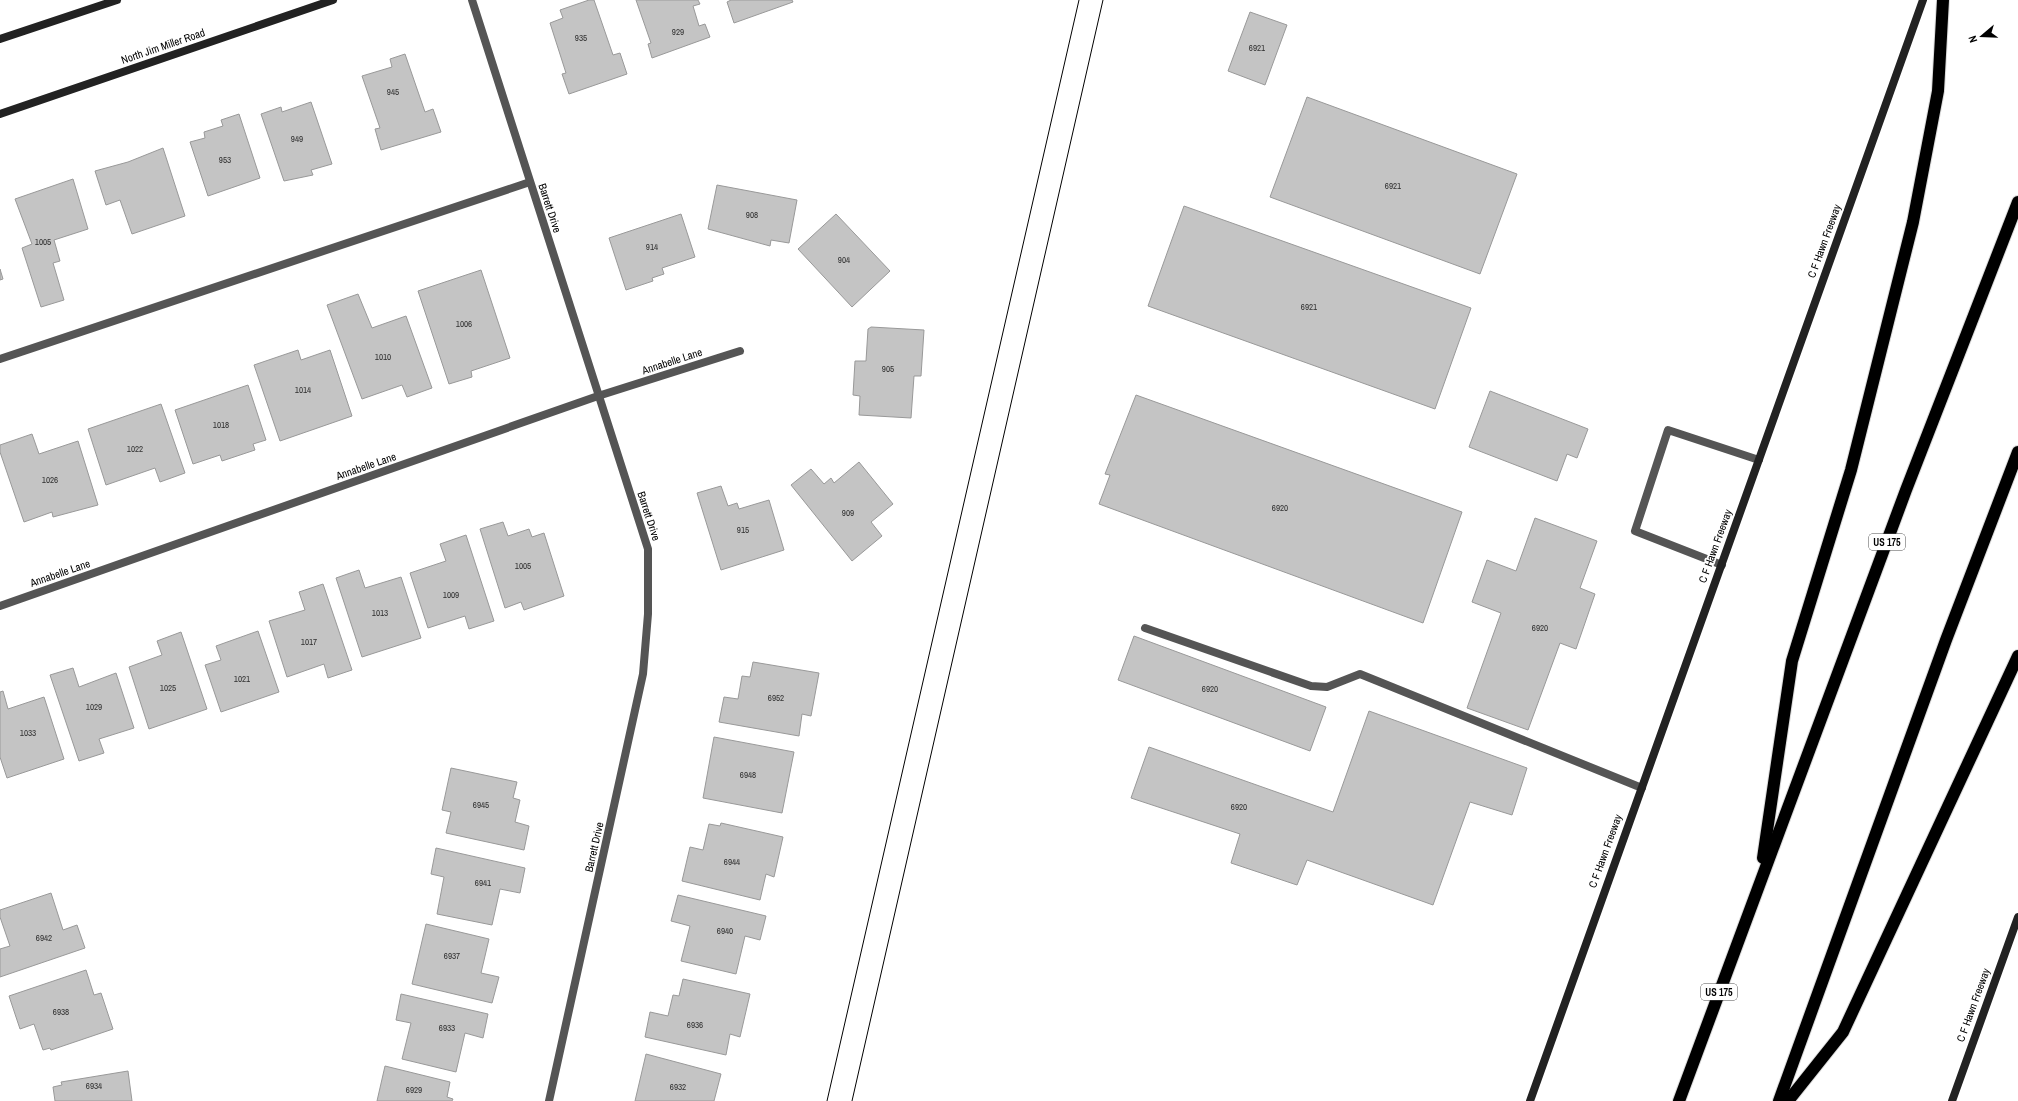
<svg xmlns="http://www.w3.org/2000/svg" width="2018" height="1101" viewBox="0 0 2018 1101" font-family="'Archivo Narrow',sans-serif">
<rect width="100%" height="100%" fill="#fff"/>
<g fill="#c4c4c4" stroke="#999">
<path d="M589,0H594L613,55L620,53L627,74L569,94L562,74L566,73L550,23L563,18L560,10Z"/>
<path d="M636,0H698L700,4L693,6L699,26L705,24L710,37L652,58L648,44L651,43Z"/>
<path d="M731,0H792L793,2L734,23L727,2Z"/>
<path d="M1250,12L1287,25L1265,85L1228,71Z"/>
<path d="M405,54L425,112L433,109L441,132L381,150L375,129L380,128L362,76L392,67L390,59Z"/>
<path d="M1307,97L1517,174L1480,274L1270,197Z"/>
<path d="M311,102L332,164L311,170L313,175L284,181L261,114L281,107L282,112Z"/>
<path d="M239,114L260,178L208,196L190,142L205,138L204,132L223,126L221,120Z"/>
<path d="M163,148L185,216L132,234L120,200L106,205L95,171L128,162Z"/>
<path d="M73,179L88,229L54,240L60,261L53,263L64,300L41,307L22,248L32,244L15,199Z"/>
<path d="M717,185L797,200L789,243L771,240L770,246L708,229Z"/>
<path d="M1184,206L1471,308L1435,409L1148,306Z"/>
<path d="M681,214L695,257L662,268L664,274L652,278L653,281L626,290L609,238Z"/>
<path d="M836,214L890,271L852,307L798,249Z"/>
<path d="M0,269L3,279L0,280Z"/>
<path d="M481,270L510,358L471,371L472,377L449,384L418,291Z"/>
<path d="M358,294L372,328L406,316L432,388L407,397L402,385L362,399L327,305Z"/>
<path d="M871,327L924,330L921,376H914L911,418L859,415L860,396L853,395L855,361H866L868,329Z"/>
<path d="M298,350L301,360L330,350L352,416L280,441L254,365Z"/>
<path d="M248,385L266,440L253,444L255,450L222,461L220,455L193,464L175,410Z"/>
<path d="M1490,391L1588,429L1577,458L1567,454L1557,481L1469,447Z"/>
<path d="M1136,395L1462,512L1423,623L1099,504L1110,475L1105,474Z"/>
<path d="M161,404L185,473L160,482L155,468L106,485L88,429Z"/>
<path d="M32,434L39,454L78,441L98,505L53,517L52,512L24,522L0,452V445Z"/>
<path d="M859,462L893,504L871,522L882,536L852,561L791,485L811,469L824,484L831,478L834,483Z"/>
<path d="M721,486L728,506L737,503L739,509L769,500L784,550L721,570L697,493Z"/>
<path d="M1535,518L1597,541L1580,588L1595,594L1576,649L1560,643L1528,730L1467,708L1501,613L1472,602L1487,560L1516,571Z"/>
<path d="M503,522L508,536L529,529L532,537L544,533L564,596L524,610L521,602L505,608L480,529Z"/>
<path d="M466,535L494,621L469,629L465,616L428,628L410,573L446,561L440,544Z"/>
<path d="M359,570L365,588L401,577L421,638L362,657L336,578Z"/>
<path d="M323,584L352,670L328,678L324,664L287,677L269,621L305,610L299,592Z"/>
<path d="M258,631L279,692L221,712L205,665L221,660L216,646Z"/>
<path d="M181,632L207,709L149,729L129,667L162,655L157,641Z"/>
<path d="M1134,636L1326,707L1310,751L1118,680Z"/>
<path d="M753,662L819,673L811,716L802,714L799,736L719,722L724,697L738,699L742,676L750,677Z"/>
<path d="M73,668L79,687L116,673L134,728L99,739L104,753L79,761L50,675Z"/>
<path d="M3,691L8,709L44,697L64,759L7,778L0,757V692Z"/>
<path d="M1369,711L1527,768L1512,815L1470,802L1433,905L1307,860L1297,885L1231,863L1240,834L1131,798L1149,747L1333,812Z"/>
<path d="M714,737L794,752L782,813L703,798Z"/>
<path d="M451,768L517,782L513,798L520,800L515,822L529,826L524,850L446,833L451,812L442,810Z"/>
<path d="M721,823L783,837L774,877L766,874L760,900L682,881L690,847L703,850L709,824L720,826Z"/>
<path d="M436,848L525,868L520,893L500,889L492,925L437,914L444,877L431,874Z"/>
<path d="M51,893L63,930L77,925L85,948L0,977V949L10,946L0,917V910Z"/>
<path d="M678,895L766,916L760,940L745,936L736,974L681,961L690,926L671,921Z"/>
<path d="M426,924L489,939L481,973L499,977L492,1003L412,984Z"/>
<path d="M86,970L94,995L101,993L113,1029L51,1050L50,1048L43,1050L34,1024L20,1029L9,996Z"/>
<path d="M683,979L750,994L740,1037L730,1034L726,1055L645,1037L650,1012L668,1016L673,995L679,996Z"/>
<path d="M401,994L488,1014L483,1038L465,1033L456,1072L402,1059L411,1023L396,1020Z"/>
<path d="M646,1054L721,1074L714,1101H635Z"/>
<path d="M385,1066L450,1082L447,1097L453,1099L452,1101H377Z"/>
<path d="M128,1071L132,1101H55L53,1087L62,1085L61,1082Z"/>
</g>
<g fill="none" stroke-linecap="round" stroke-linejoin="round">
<g stroke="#dbdbdb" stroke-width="14">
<g id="highway">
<path d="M1763,858L1792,661L1851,470L1913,222L1938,91L1943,0"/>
<path d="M1679,1101L1906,490L2018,202"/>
<path d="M1779,1101L1946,640L2018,452"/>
<path d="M1788,1101L1843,1032L2018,656"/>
</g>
</g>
<g stroke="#555" stroke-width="8">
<path d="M0,359L530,182"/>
<path d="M1722,565L1635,531L1668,430L1759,460"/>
<path d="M1145,628L1311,686L1327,687L1360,674L1642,788"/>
</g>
<g stroke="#555" stroke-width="8">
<path d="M472,0L648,549V614L643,674L549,1101"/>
<path d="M0,606L598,396L740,351"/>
</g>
<g stroke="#222" stroke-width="8">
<path d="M0,39L117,0"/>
<path d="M0,114L333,0"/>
<path d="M1530,1101L1923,0"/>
<path d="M1952,1101L2018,917"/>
</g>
<use href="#highway" stroke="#000" stroke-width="12"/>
<g stroke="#000" stroke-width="1">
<path d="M827,1101L1079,0"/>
<path d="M852,1101L1103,0"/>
</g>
</g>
<g text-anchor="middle" stroke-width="3.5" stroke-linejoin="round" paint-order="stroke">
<g font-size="9" fill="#313131">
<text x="678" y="35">929</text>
<text x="581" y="41">935</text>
<text x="1257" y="51">6921</text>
<text x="393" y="95">945</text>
<text x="297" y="142">949</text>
<text x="225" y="163">953</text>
<text x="1393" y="189">6921</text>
<text x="752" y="218">908</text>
<text x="43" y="245">1005</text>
<text x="652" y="250">914</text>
<text x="844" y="263">904</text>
<text x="1309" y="310">6921</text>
<text x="464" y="327">1006</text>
<text x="383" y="360">1010</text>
<text x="888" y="372">905</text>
<text x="303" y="393">1014</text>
<text x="221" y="428">1018</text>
<text x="135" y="452">1022</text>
<text x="50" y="483">1026</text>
<text x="1280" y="511">6920</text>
<text x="848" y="516">909</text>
<text x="743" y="533">915</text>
<text x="523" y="569">1005</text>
<text x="451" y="598">1009</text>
<text x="380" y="616">1013</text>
<text x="1540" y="631">6920</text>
<text x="309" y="645">1017</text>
<text x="242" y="682">1021</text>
<text x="168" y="691">1025</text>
<text x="1210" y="692">6920</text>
<text x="776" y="701">6952</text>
<text x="94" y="710">1029</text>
<text x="28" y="736">1033</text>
<text x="748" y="778">6948</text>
<text x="481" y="808">6945</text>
<text x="1239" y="810">6920</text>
<text x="732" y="865">6944</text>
<text x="483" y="886">6941</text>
<text x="725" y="934">6940</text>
<text x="44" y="941">6942</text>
<text x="452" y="959">6937</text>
<text x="61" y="1015">6938</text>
<text x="695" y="1028">6936</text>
<text x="447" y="1031">6933</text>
<text x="94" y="1089">6934</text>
<text x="678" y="1090">6932</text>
<text x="414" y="1093">6929</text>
</g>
<g fill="#fff" stroke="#4c4c4c" stroke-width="1">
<rect x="1869" y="534" width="36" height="16" rx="3"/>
<rect x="1701" y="984" width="36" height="16" rx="3"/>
</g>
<g font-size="10" font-weight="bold" fill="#000">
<text x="1887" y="546">US 175</text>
<text x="1719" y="996">US 175</text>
</g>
<g font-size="11" fill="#000" stroke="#fff">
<text transform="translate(163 46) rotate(-19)" y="4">North Jim Miller Road</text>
<text transform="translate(550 208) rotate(72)" y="4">Barrett Drive</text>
<text transform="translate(1824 241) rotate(-70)" y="4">C F Hawn Freeway</text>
<text transform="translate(672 361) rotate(-18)" y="4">Annabelle Lane</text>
<text transform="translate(366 466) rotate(-19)" y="4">Annabelle Lane</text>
<text transform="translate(649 516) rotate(72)" y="4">Barrett Drive</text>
<text transform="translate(1715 546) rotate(-70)" y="4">C F Hawn Freeway</text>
<text transform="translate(60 573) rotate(-19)" y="4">Annabelle Lane</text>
<text transform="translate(594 847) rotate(-77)" y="4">Barrett Drive</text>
<text transform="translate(1605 851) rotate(-70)" y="4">C F Hawn Freeway</text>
<text transform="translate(1973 1005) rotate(-70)" y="4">C F Hawn Freeway</text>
</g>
</g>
<g transform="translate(1982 36) rotate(251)" stroke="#ffffff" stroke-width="3" paint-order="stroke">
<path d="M0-3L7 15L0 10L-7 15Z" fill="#000000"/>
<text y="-6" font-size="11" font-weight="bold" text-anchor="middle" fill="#000000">N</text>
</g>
</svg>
